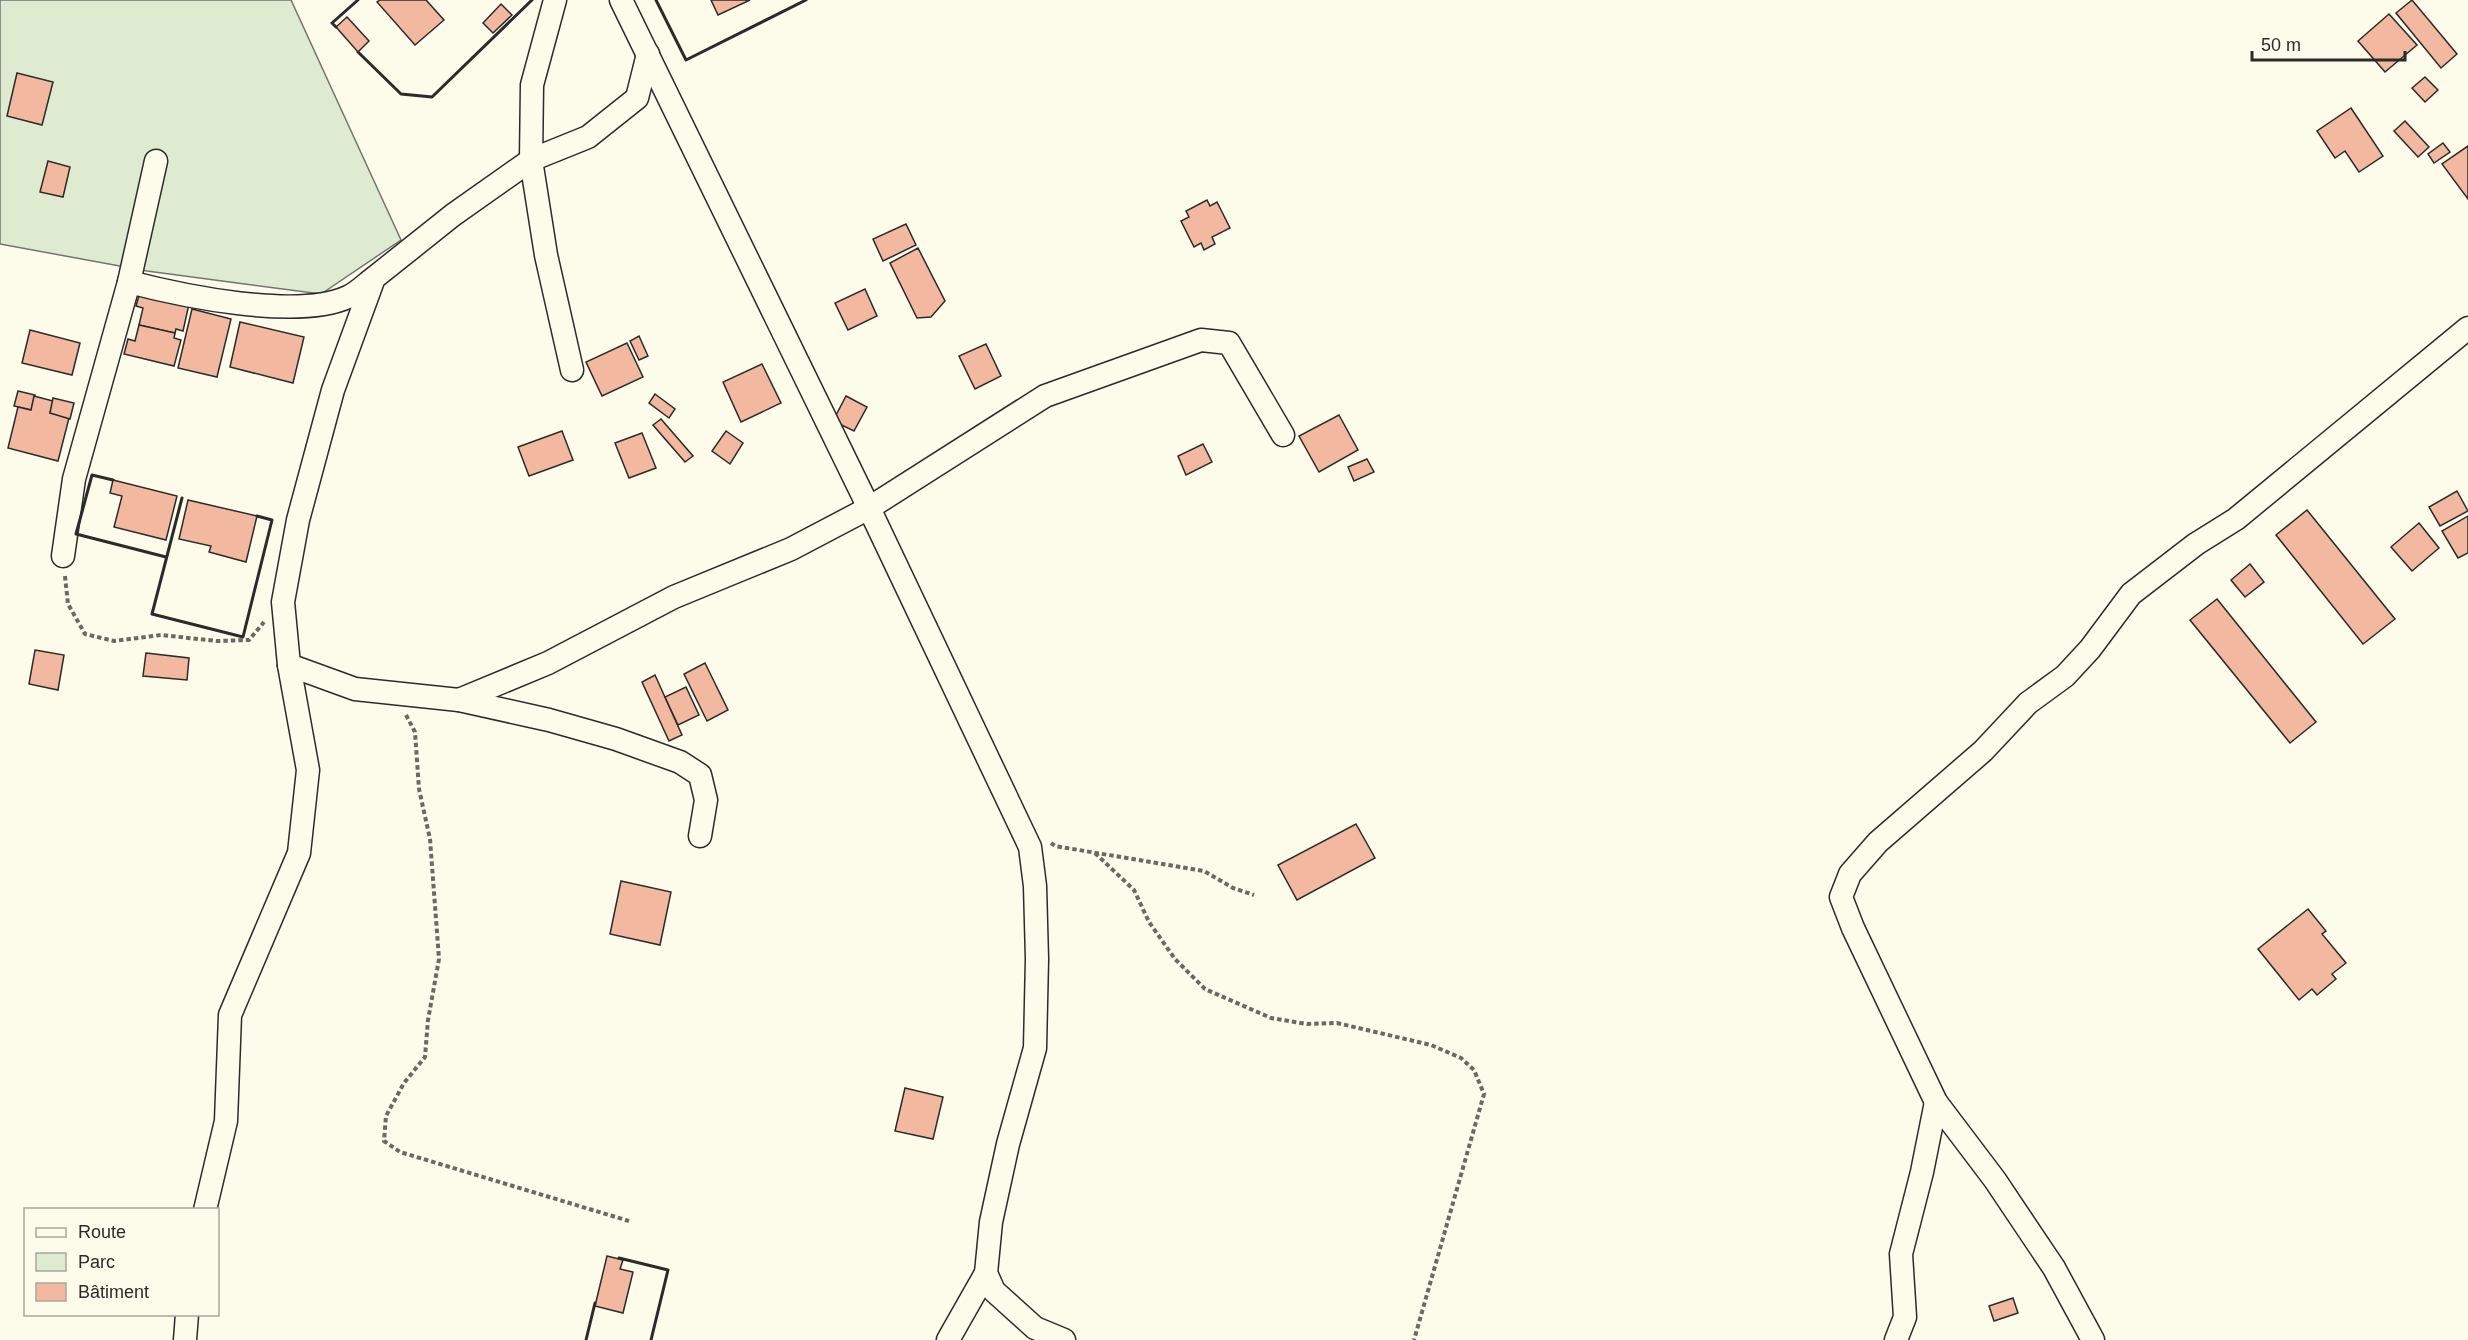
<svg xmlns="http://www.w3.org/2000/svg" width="2468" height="1340" viewBox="0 0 2468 1340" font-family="Arial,sans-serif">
<rect width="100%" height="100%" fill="#fdfbea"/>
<path fill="#deebd1" stroke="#74746e" stroke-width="1.5" d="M0,0H291L401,240L321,294L147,271L0,244Z"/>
<g fill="#f2b8a0" stroke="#2b2b2b" stroke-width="1.5">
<path d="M380,0H426L444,20L415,45L377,2Z"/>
<path d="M711,0H750L718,15Z"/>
<path d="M2412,0L2457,54L2441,68L2396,13Z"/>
<path d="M501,4L512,15L493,33L483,23Z"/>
<path d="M2389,14L2417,45L2385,72L2358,41Z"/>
<path d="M347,17L369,41L358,52L336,27Z"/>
<path d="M17,73L53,82L42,125L7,116Z"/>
<path d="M2425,77L2438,90L2425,102L2412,88Z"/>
<path d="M2351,108L2383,156L2359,172L2345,151L2335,158L2317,131Z"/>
<path d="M2405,121L2429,147L2418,157L2394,131Z"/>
<path d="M2443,143L2450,152L2434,163L2428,154Z"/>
<path d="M2468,146V199L2442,164Z"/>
<path d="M48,161L70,167L63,197L40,192Z"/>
<path d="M1207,200L1210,206L1217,202L1230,228L1212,237L1215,244L1204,250L1201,243L1194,247L1181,221L1189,217L1186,211Z"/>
<path d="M906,224L916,245L883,261L873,239Z"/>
<path d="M918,248L945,301L931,317L917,318L890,263Z"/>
<path d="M865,289L877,316L848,330L835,303Z"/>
<path d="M140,292L189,304L183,331L176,329L175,333L139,325L143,308L136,306Z"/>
<path d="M192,309L231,319L217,377L178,368Z"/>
<path d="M240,322L304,337L293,383L230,367Z"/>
<path d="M139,325L175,333L174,338L181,340L174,366L124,354L128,339L135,341Z"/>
<path d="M30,330L80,343L72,375L22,363Z"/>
<path d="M639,336L648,356L639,360L630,341Z"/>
<path d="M627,343L643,377L602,396L586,362Z"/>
<path d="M986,344L1001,376L975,389L959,356Z"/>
<path d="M762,364L781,403L741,422L723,382Z"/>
<path d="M18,391L35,395L31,410L14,406Z"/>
<path d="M655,394L675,409L669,418L649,403Z"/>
<path d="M34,396L53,401L50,413L69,418L58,461L8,448L18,407L31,410Z"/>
<path d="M846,396L867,407L854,431L833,421Z"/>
<path d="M53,398L74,403L70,419L50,413Z"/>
<path d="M1339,415L1358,450L1319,472L1299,436Z"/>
<path d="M661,419L693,456L685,462L653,425Z"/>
<path d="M562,431L573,460L529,476L518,447Z"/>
<path d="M726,431L743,443L730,464L712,451Z"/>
<path d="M642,433L656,468L629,478L615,443Z"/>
<path d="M1203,444L1212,462L1186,475L1178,456Z"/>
<path d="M1367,459L1374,472L1354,481L1348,467Z"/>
<path d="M113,480L177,496L166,540L114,527L122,496L110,493Z"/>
<path d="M2457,491L2468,511L2440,526L2429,507Z"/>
<path d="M188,500L257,516L246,562L209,552L211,546L179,539Z"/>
<path d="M2307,510L2395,619L2363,644L2276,535Z"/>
<path d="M2468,516V553L2458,558L2442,531Z"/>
<path d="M2419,523L2439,548L2412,571L2391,547Z"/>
<path d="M2250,564L2264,582L2245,597L2231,580Z"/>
<path d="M2217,599L2316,722L2290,743L2190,620Z"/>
<path d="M35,650L64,655L58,690L29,684Z"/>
<path d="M146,653L189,658L187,680L143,676Z"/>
<path d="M705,663L728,710L707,721L684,674Z"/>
<path d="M655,675L682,735L669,741L642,682Z"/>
<path d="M686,687L699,715L678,725L665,697Z"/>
<path d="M1356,824L1375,858L1297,900L1278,865Z"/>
<path d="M621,881L671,892L660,945L610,934Z"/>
<path d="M2308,909L2326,931L2322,934L2346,963L2332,974L2336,979L2317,995L2312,989L2299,1000L2258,949Z"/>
<path d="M905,1088L943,1097L933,1139L895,1131Z"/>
<path d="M607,1256L623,1260L620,1269L633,1272L623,1313L595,1306Z"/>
<path d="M2013,1298L2018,1313L1994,1321L1989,1306Z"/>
</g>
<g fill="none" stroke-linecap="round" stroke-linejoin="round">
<g stroke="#2b2b2b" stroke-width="25">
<g id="minor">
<path d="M555,0L532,85L531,160L546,255L572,370"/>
<path d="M621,0L869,508L1030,847L1035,886L1037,959L1035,1048L1008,1144L991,1222L986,1273L994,1291L1035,1328L1064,1340"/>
<path d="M648,54L637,98L588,137L531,160L453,215L374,278L333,390L298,520L283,602L289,665L355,689L459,700L549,720L616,739L680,762L700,775L706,800L700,836"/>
<path d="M129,282C183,296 297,320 348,297C357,293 366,284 374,278"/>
<path d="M63,556L74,479L129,282L156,161"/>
<path d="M459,700L548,663L674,597L791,549L869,508L1045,396L1201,340L1229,343L1283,435"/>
<path d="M205,1210L226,1121L230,1015L299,853L308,770L289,665"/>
<path d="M185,1340L187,1314"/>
<path d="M948,1340L986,1273"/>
<path d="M1896,1340L1905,1317L1901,1254L1922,1172L1936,1102"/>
<path d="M2093,1340L2054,1268L1995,1180L1936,1102L1853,928L1841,897L1850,874L1878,842L1983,751L2028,703L2065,676L2090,649L2131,594L2196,544L2236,519L2468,328"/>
</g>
</g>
<g stroke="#6a6964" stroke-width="4" stroke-dasharray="4.5 3" stroke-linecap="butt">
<path d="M65,576L68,604L85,634L114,641L161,635L217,641L249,640L264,622"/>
<path d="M406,715L415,732L419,789L430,839L439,959L428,1020L425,1057L404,1083L386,1116L384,1141L400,1152L629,1221"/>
<path d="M1051,843L1055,846L1204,871L1233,888L1254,895"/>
<path d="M1095,853L1134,890L1149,922L1175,959L1205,989L1271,1018L1307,1024L1337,1023L1431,1045L1461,1058L1474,1070L1484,1094L1414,1340"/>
</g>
<use href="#minor" stroke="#fdfbea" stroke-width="22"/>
<g stroke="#2b2b2b" stroke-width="3">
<path d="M656,0L686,60L806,0"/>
<path d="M336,27L332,23L358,0"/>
<path d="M358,52L401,94L432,97L532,0"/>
<path d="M113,480L92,475L76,534L166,557"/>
<path d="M182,498L152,614L243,637L272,520L257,516"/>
<path d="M619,1258L668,1270L651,1340"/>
<path d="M586,1340L595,1303"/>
</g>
</g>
<rect x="24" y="1208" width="195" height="108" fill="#fdfbea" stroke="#a9a89e" stroke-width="1.5"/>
<rect x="36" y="1228" width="30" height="9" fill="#fdfbea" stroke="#a9a89e" stroke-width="1.5"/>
<text x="78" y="1238" font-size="18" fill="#2b2b2b">Route</text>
<rect x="36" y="1253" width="30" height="18" fill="#deebd1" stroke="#a9a89e" stroke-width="1.5"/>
<text x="78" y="1268" font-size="18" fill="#2b2b2b">Parc</text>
<rect x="36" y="1283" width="30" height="18" fill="#f2b8a0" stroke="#a9a89e" stroke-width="1.5"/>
<text x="78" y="1298" font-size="18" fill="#2b2b2b">Bâtiment</text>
<path d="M2252 51v9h153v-9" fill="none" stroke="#2b2b2b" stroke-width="3"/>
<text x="2261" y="51" font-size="18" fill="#2b2b2b" stroke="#fdfbea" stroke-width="4.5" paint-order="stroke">50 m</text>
</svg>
